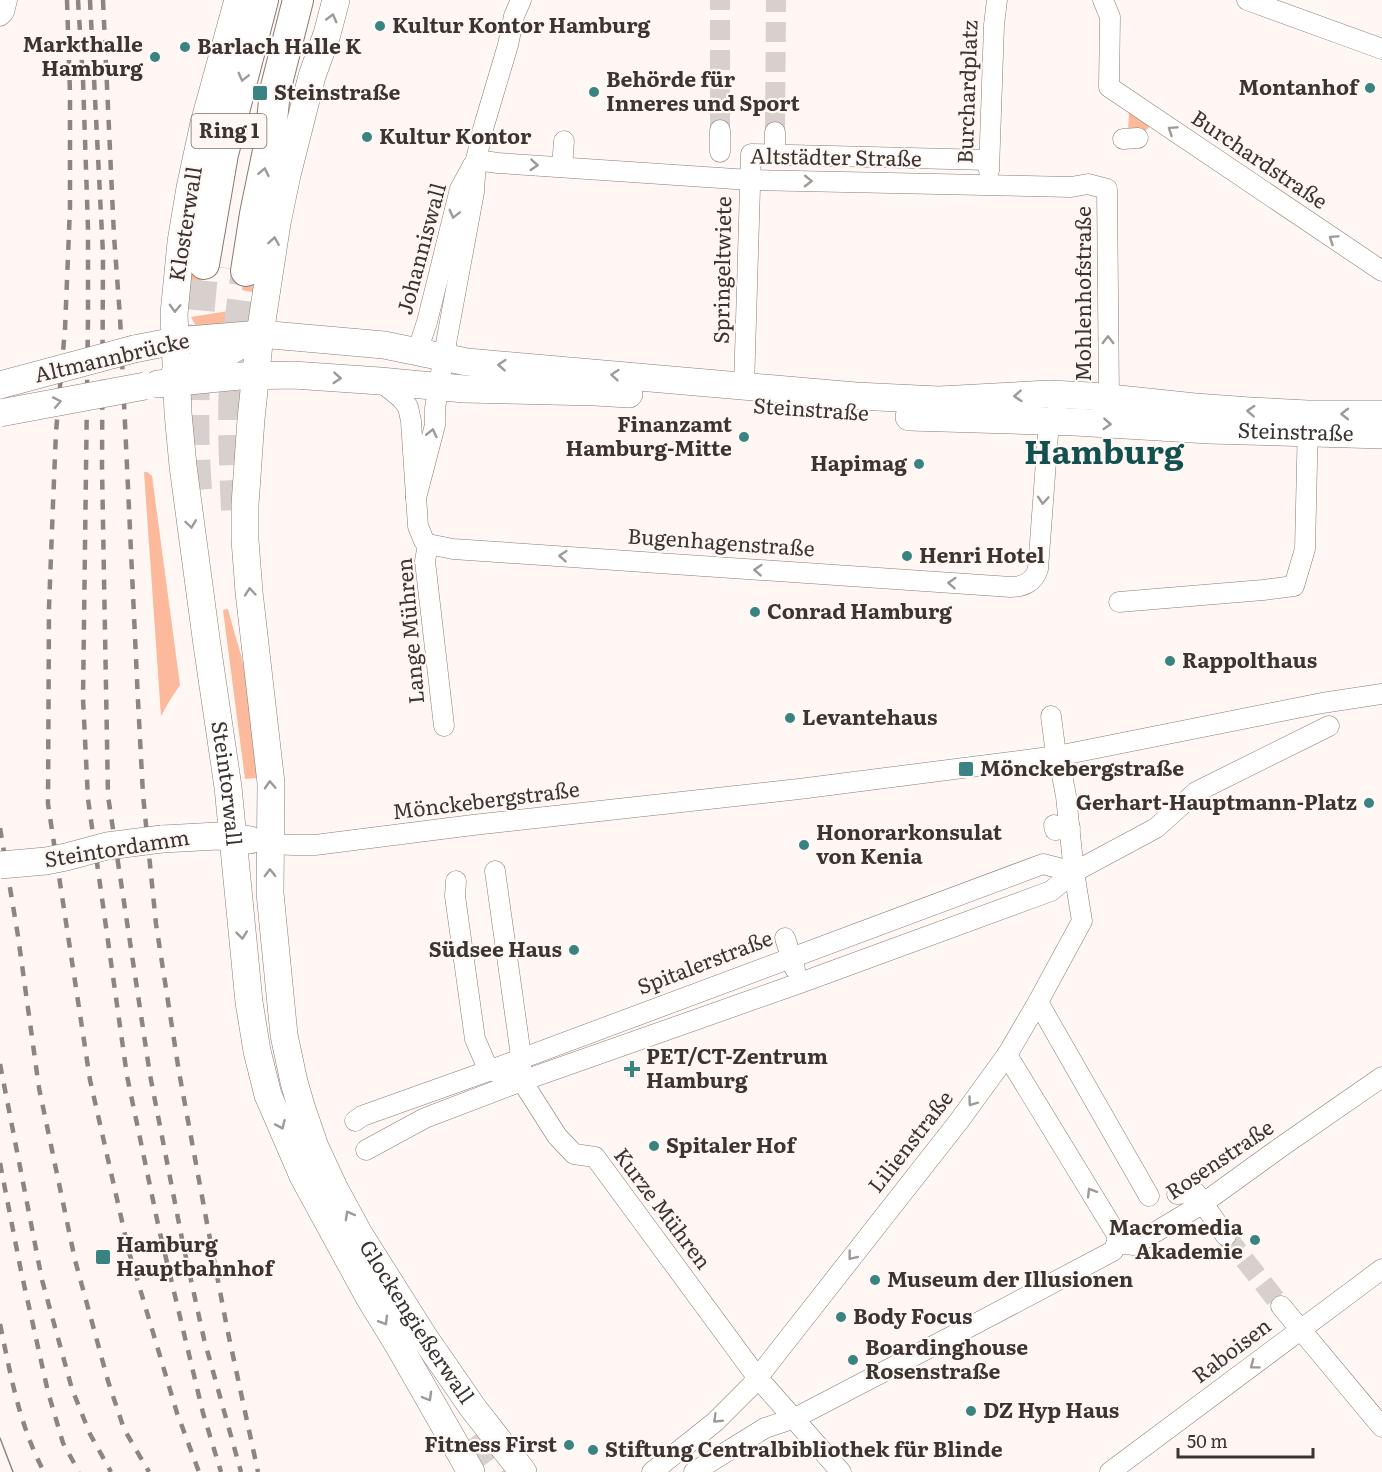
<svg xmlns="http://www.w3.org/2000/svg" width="1382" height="1472" viewBox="0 0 1382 1472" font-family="Literata,serif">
<rect width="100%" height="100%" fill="#fff7f4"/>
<g fill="#fcb99b">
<path d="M1129,112L1150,126L1145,131L1128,132Z"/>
<path d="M189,262L260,273L256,293L242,290L245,271L203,265L200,296L187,297Z"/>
<path d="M253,307C249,316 245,321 236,323L197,328L191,317Z"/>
<path d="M144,472H147L152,476L180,685L170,700L161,716Z"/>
<path d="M228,609C233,630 241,651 245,672C250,707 253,743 257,778L245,779L223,610Z"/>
</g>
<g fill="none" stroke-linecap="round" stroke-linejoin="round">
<g stroke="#d8d0cd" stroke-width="20" stroke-dasharray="20 10" stroke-linecap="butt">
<path d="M720,130V0"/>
<path d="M775,132L776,0"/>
<path d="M1226,1236L1281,1306"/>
</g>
<g stroke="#d8d0cd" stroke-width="30" stroke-dasharray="30 15" stroke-linecap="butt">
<path d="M197,490C191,413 196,341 204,264"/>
<path d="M236,510C234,467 232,424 234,381C236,344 241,307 246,271"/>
<path d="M478,1433L506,1472"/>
</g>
<g stroke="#8a7a73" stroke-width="21">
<g id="street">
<path d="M1103,0L1110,17L1109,87L1382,271"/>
<path d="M1247,0L1382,49"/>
<path d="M0,16L4,12L7,0"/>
<path d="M1123,139L1138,138"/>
<path d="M720,152V130"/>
<path d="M775,154V132"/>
<path d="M476,160L498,163L750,180L1071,187L1088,184L1107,189L1109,398"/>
<path d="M562,167L564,141"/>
<path d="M989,171L994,25L997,0"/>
<path d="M417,352L427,322L460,189L473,165"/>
<path d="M380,381L401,398L408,407L411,421L418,526L424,541L428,544L425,561L444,726"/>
<path d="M744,387L751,154L989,160"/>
<path d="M416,498L435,425V408L447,338L474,192L476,160L483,129L508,45L514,16L521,0"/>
<path d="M428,544L453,549L1011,587C1024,587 1034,582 1038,569L1049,421L1057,413"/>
<path d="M1119,602L1263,590L1294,586L1305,549L1308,421"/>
<path d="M1051,716L1055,747"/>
<path d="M1054,825L1055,830L1070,828"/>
<path d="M270,844L293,845H315L473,825L799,789L1057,756L1322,703L1382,694"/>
<path d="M495,871L520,1049L522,1081L557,1136L574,1154L595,1157L757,1377L841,1472"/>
<path d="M456,881L455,896L475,1039L485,1062L491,1070L502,1074"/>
<path d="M785,938L795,969"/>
<path d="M1038,1002L1149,1196"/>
<path d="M1007,1055L1117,1235V1243"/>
<path d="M355,1121L362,1116L491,1070L1043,864L1074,872L1156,828L1196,792L1329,726"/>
<path d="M366,1150L425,1118L522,1081L800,983L1051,891L1074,872"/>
<path d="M1177,1194L1195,1192L1226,1236"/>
<path d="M1117,1243L1134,1245L1202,1204L1281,1147L1382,1077"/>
<path d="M1281,1306L1382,1427"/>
<path d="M652,1472L715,1422L751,1386L959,1121L1007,1055L1038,1002L1082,921L1074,872L1066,796L1060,765"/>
<path d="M694,1472L765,1428L795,1418L977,1323L1113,1251L1117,1243"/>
<path d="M1110,1472L1382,1269"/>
</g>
</g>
<g stroke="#8a7a73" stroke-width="28">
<g id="secondary">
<path id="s1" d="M238,0L204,123L190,188L181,242L174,314L178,413L183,466L207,645L228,787L249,1002L257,1051L268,1095L303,1176L369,1297L399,1346L471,1472"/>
<path id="s2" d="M336,0L327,34L312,76L287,175L277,223L260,334L251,419L245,505V540L249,592L271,783L270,893L284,1035L294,1082L301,1106L315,1147L334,1188L359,1234L424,1337L473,1408L523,1472"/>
<path d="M134,349L175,341L260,334L384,345L467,362L856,396L939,400L1049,394L1091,396L1195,407L1250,411L1308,414H1382"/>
<path d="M174,375L232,350L251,339"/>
<path d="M158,384L240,376L293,375L380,381L464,389L595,392L629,394"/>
<path id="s3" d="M909,417L1075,422L1209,430L1382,435"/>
<path d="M162,839L218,836L250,840"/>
</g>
</g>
<g stroke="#8a7a73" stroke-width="32">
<g id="primary">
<path d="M204,264L223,154L263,0"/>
<path d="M246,271L255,214L270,141L275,91L298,0"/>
</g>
</g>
<use href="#street" stroke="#fff" stroke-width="20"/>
<use href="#secondary" stroke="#fff" stroke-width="27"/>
<use href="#primary" stroke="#fff" stroke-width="30"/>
<path stroke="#8c8582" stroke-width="1.5" d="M0,1438L13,1472"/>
<g stroke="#8c8582" stroke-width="4.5" stroke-dasharray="10 10" stroke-linecap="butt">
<path d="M67,0L70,93V207L65,329L56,432L53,504L49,607L48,804L90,1080L129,1252L177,1413L199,1472"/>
<path d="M78,0L83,80L88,228V318L83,699L88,799L127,1076L159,1229L203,1413L221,1472"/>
<path d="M90,0L103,254L102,467L108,796L150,1075L183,1244L204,1339L241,1472"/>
<path d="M103,0L114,236L120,317L138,701L143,795L156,924L179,1072L206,1218L227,1328L258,1472"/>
<path d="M0,828L18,936L39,1088L75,1260L108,1381L124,1429L149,1472"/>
<path d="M0,1064L42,1280L72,1389L90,1434L111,1472"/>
<path d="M0,1163L21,1271L48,1392L63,1443L79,1472"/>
<path d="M0,1324C11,1377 19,1424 44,1472"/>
</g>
<g stroke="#8a7a73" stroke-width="28" stroke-linecap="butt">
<g id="secondary-bridge">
<path d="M0,385L134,349"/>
<path d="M0,413L145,386"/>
<path d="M0,865L46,861L66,857L107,846L162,839"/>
</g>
</g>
<use href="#secondary-bridge" stroke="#fff" stroke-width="27"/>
</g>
<defs><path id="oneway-chevron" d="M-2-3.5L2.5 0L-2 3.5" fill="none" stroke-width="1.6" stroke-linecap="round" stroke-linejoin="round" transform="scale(1.5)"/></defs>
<g stroke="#9d9a98">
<use href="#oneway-chevron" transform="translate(332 18) rotate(-75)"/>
<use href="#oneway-chevron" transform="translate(243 77) rotate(104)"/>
<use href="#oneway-chevron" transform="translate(1172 130) rotate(-146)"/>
<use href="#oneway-chevron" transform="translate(534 165) rotate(4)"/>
<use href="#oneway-chevron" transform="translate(264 172) rotate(-78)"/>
<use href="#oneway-chevron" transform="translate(808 181) rotate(1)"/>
<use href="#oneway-chevron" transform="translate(454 214) rotate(104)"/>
<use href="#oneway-chevron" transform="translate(1333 239) rotate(-146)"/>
<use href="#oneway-chevron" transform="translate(274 241) rotate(-81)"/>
<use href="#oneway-chevron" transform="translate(175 308) rotate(92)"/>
<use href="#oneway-chevron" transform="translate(1108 340) rotate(-90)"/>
<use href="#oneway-chevron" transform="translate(502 365) rotate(-176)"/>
<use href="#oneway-chevron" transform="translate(615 375) rotate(-175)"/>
<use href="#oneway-chevron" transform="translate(337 378) rotate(4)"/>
<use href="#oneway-chevron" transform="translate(1018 396) rotate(176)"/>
<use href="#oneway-chevron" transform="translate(57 402) rotate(-11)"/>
<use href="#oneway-chevron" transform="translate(1251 411) rotate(-177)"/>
<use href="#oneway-chevron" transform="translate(1345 414) rotate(-180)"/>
<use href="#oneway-chevron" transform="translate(1107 424) rotate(4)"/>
<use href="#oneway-chevron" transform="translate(432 433) rotate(-77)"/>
<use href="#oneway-chevron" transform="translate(1043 500) rotate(94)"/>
<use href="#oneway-chevron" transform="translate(191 524) rotate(82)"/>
<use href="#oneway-chevron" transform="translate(563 556) rotate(-176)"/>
<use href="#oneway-chevron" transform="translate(758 570) rotate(-176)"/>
<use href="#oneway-chevron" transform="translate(952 583) rotate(-176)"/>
<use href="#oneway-chevron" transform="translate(250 592) rotate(-95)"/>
<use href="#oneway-chevron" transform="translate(270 785) rotate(-93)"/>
<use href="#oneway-chevron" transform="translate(270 873) rotate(-91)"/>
<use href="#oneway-chevron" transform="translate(242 935) rotate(84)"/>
<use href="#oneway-chevron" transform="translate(972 1102) rotate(126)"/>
<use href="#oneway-chevron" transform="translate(281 1125) rotate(66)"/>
<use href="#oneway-chevron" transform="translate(1091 1192) rotate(-121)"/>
<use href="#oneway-chevron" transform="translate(349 1215) rotate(-119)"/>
<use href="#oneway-chevron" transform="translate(852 1256) rotate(128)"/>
<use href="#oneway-chevron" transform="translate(384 1321) rotate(59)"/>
<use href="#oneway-chevron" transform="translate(1254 1365) rotate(143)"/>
<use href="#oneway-chevron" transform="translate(428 1397) rotate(60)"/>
<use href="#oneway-chevron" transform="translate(717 1419) rotate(136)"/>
</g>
<g fill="#3a8383" stroke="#fff7f4" stroke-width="2">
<circle cx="380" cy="26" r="6"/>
<circle cx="185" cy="47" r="6"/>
<circle cx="155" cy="57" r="6"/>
<circle cx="1370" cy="88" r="6"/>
<circle cx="594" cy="92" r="6"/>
<rect x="252" y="85" width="16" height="16" rx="3"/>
<circle cx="367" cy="137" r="6"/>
<circle cx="744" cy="437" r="6"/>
<circle cx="919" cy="464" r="6"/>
<circle cx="907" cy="556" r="6"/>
<circle cx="755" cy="612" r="6"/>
<circle cx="1170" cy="661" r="6"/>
<circle cx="790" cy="718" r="6"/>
<rect x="958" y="761" width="16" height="16" rx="3"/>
<circle cx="1369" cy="803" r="6"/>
<circle cx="804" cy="845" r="6"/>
<circle cx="574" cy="950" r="6"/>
<path d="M629 1060h6v6h6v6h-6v6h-6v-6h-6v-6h6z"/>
<circle cx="654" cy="1146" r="6"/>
<circle cx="1255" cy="1240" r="6"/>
<rect x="95" y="1249" width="16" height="16" rx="3"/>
<circle cx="875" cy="1280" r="6"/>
<circle cx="841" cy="1317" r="6"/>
<circle cx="853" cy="1360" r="6"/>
<circle cx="971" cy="1411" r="6"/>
<circle cx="569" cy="1445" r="6"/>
<circle cx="593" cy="1450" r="6"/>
</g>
<g text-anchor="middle" stroke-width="4.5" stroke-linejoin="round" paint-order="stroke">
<rect fill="#fff7f4" stroke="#766e6c" stroke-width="1.5" x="191.5" y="114" width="75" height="34" rx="4.5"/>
<g font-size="20" font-weight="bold" fill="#3b3431">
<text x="229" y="138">Ring 1</text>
</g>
<g font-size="21" font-weight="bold" fill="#3b3431" stroke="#fff7f4" text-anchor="start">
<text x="392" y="33">Kultur Kontor Hamburg</text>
<text x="143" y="52" text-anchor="end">Markthalle<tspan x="143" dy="24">Hamburg</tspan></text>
<text x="197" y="54">Barlach Halle K</text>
<text x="606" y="87">Behörde für<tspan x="606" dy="24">Inneres und Sport</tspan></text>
<text x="1358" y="95" text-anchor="end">Montanhof</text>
<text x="274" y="100">Steinstraße</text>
<text x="379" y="144">Kultur Kontor</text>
<text x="732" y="432" text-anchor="end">Finanzamt<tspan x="732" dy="24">Hamburg-Mitte</tspan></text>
<text x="907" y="471" text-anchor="end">Hapimag</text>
<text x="919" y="563">Henri Hotel</text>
<text x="767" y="619">Conrad Hamburg</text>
<text x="1182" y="668">Rappolthaus</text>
<text x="802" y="725">Levantehaus</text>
<text x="980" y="776">Mönckebergstraße</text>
<text x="1357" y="810" text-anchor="end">Gerhart-Hauptmann-Platz</text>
<text x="816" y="840">Honorarkonsulat<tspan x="816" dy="24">von Kenia</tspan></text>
<text x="562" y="957" text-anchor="end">Südsee Haus</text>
<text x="646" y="1064">PET/CT-Zentrum<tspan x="646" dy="24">Hamburg</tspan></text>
<text x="666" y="1153">Spitaler Hof</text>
<text x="1243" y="1235" text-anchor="end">Macromedia<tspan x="1243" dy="24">Akademie</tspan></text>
<text x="116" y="1252">Hamburg<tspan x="116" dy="24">Hauptbahnhof</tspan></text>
<text x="887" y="1287">Museum der Illusionen</text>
<text x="853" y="1324">Body Focus</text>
<text x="865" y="1355">Boardinghouse<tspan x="865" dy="24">Rosenstraße</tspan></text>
<text x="983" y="1418">DZ Hyp Haus</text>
<text x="557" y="1452" text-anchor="end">Fitness First</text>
<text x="605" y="1457">Stiftung Centralbibliothek für Blinde</text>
</g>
<g font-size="21" fill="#3b3431" stroke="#fff7f4">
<text transform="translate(968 92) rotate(-88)" y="7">Burchardplatz</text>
<text transform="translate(836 158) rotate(1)" y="7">Altstädter Straße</text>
<text transform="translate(1259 160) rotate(34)" y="7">Burchardstraße</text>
<text transform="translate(186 224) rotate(-81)" y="7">Klosterwall</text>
<text transform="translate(422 249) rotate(-75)" y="7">Johanniswall</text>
<text transform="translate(723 270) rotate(-89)" y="7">Springeltwiete</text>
<text transform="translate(1084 294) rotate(-90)" y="7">Mohlenhofstraße</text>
<text transform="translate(112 358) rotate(-13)" y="7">Altmannbrücke</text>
<text transform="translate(811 410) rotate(4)" y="7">Steinstraße</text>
<text dy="7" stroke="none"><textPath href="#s3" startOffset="387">Steinstraße</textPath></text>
<text transform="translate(721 543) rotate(4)" y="7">Bugenhagenstraße</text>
<text transform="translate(411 631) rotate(-95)" y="7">Lange Mühren</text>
<text dy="7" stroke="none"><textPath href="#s1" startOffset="794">Steintorwall</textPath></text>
<text transform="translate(486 801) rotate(-7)" y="7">Mönckebergstraße</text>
<text transform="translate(117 849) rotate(-9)" y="7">Steintordamm</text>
<text transform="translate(705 963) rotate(-21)" y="7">Spitalerstraße</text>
<text transform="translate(911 1142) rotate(-52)" y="7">Lilienstraße</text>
<text transform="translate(1220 1160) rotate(-34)" y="7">Rosenstraße</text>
<text transform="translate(662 1209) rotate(53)" y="7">Kurze Mühren</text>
<text dy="7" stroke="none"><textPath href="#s2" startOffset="1366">Glockengießerwall</textPath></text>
<text transform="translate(1232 1351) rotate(-37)" y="7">Raboisen</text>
</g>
<g font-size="33" font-weight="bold" fill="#135151" stroke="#fff7f4">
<text x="1104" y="464">Hamburg</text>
</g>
</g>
<path d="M1178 1448v9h135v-9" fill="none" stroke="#3b3431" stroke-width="3"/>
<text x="1187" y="1448" font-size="18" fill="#3b3431" stroke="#fff7f4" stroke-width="4.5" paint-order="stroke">50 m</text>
</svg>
